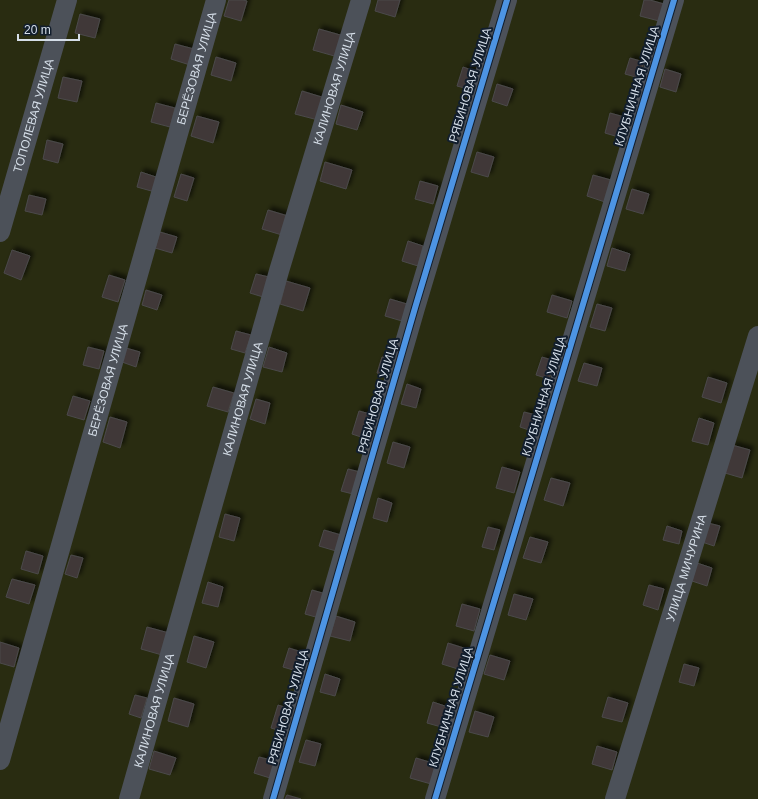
<svg xmlns="http://www.w3.org/2000/svg" width="758" height="799" viewBox="0 0 758 799" font-family="Helvetica,sans-serif">
<defs>
<filter id="shadow"><feDropShadow dx="3.5" dy="-3.5" stdDeviation="2" flood-color="#0009"/></filter>
</defs>
<rect width="100%" height="100%" fill="#181f27"/>
<rect fill="#292c11" x="0" y="0" width="758" height="799"/>
<g fill="#403937" stroke="#4b494b" filter="url(#shadow)">
<path d="M229,0H243L247,1L241,21L224,16Z"/>
<path d="M378,0H400L395,17L375,11Z"/>
<path d="M644,0H650L664,4L659,21L640,16Z"/>
<path d="M80,14L100,19L95,38L75,33Z"/>
<path d="M319,29L344,36L338,57L313,50Z"/>
<path d="M175,44L194,49L190,65L171,59Z"/>
<path d="M216,57L236,63L231,81L211,75Z"/>
<path d="M630,58L644,62L639,78L625,74Z"/>
<path d="M463,67L477,72L472,90L457,86Z"/>
<path d="M665,69L681,74L676,92L660,87Z"/>
<path d="M63,77L82,81L77,102L58,98Z"/>
<path d="M497,84L513,89L507,106L492,101Z"/>
<path d="M302,91L325,98L318,120L295,114Z"/>
<path d="M156,103L175,108L170,127L151,122Z"/>
<path d="M341,105L363,112L357,130L336,124Z"/>
<path d="M610,113L628,118L622,138L605,133Z"/>
<path d="M197,116L219,122L213,143L191,136Z"/>
<path d="M47,140L63,144L58,163L43,159Z"/>
<path d="M477,152L494,157L488,177L471,172Z"/>
<path d="M325,162L352,170L346,189L320,181Z"/>
<path d="M141,172L159,178L155,192L137,187Z"/>
<path d="M181,174L194,178L187,201L174,197Z"/>
<path d="M593,175L611,180L605,202L587,196Z"/>
<path d="M420,181L438,186L433,204L415,199Z"/>
<path d="M632,189L649,194L643,214L626,209Z"/>
<path d="M29,195L46,199L42,215L25,211Z"/>
<path d="M268,210L288,216L282,235L262,229Z"/>
<path d="M160,232L177,237L172,253L155,248Z"/>
<path d="M408,241L423,246L418,266L402,261Z"/>
<path d="M612,248L630,254L625,271L607,266Z"/>
<path d="M12,250L30,256L21,280L4,273Z"/>
<path d="M256,274L269,277L263,297L250,293Z"/>
<path d="M109,275L125,280L118,302L102,297Z"/>
<path d="M286,281L310,288L303,311L280,304Z"/>
<path d="M146,290L162,295L157,310L142,305Z"/>
<path d="M552,295L572,301L567,318L547,312Z"/>
<path d="M390,299L407,304L402,321L385,316Z"/>
<path d="M597,304L612,308L605,331L590,327Z"/>
<path d="M236,331L251,335L245,353L231,349Z"/>
<path d="M88,347L104,351L99,369L83,365Z"/>
<path d="M269,347L287,353L282,372L263,367Z"/>
<path d="M126,348L140,352L136,367L122,362Z"/>
<path d="M382,357L392,359L387,376L377,373Z"/>
<path d="M542,357L555,361L549,379L536,375Z"/>
<path d="M584,363L602,368L597,386L578,381Z"/>
<path d="M708,377L727,383L721,403L702,397Z"/>
<path d="M407,384L421,389L416,408L401,404Z"/>
<path d="M213,387L234,393L228,412L207,406Z"/>
<path d="M73,396L90,401L84,420L67,415Z"/>
<path d="M256,399L270,403L265,424L250,419Z"/>
<path d="M359,411L374,415L367,439L352,434Z"/>
<path d="M524,412L540,416L535,432L520,427Z"/>
<path d="M110,417L127,422L120,448L103,442Z"/>
<path d="M699,418L714,423L708,445L692,441Z"/>
<path d="M393,442L410,447L404,468L387,463Z"/>
<path d="M732,445L750,450L742,478L725,473Z"/>
<path d="M502,467L520,472L514,493L496,488Z"/>
<path d="M348,469L360,472L353,494L341,491Z"/>
<path d="M551,478L570,483L563,506L544,500Z"/>
<path d="M378,498L392,503L387,522L373,518Z"/>
<path d="M225,514L240,518L234,541L219,537Z"/>
<path d="M708,523L720,526L714,546L702,542Z"/>
<path d="M667,526L682,531L679,544L663,540Z"/>
<path d="M488,527L500,530L494,550L482,547Z"/>
<path d="M324,530L341,535L336,551L319,546Z"/>
<path d="M530,537L548,542L541,563L523,558Z"/>
<path d="M26,551L43,556L38,574L21,569Z"/>
<path d="M71,555L83,558L77,578L65,574Z"/>
<path d="M697,563L712,568L707,586L692,581Z"/>
<path d="M12,579L35,585L29,604L6,597Z"/>
<path d="M208,582L223,587L218,607L202,603Z"/>
<path d="M649,585L664,589L658,610L643,605Z"/>
<path d="M312,590L326,594L319,618L305,614Z"/>
<path d="M514,594L533,599L526,620L508,615Z"/>
<path d="M462,604L480,609L474,631L456,626Z"/>
<path d="M336,616L355,622L350,641L330,636Z"/>
<path d="M147,627L169,633L162,655L141,649Z"/>
<path d="M194,636L214,642L206,668L187,662Z"/>
<path d="M0,642L19,648L14,667L0,663Z"/>
<path d="M448,643L467,649L461,670L442,664Z"/>
<path d="M289,648L305,653L300,672L283,667Z"/>
<path d="M490,655L510,661L504,680L484,674Z"/>
<path d="M684,664L699,668L694,686L679,682Z"/>
<path d="M325,674L340,679L335,696L320,692Z"/>
<path d="M135,695L147,698L141,718L129,714Z"/>
<path d="M608,697L628,703L622,722L602,717Z"/>
<path d="M174,698L194,704L188,727L168,721Z"/>
<path d="M433,702L451,708L445,728L427,723Z"/>
<path d="M278,705L291,709L284,732L271,728Z"/>
<path d="M475,711L494,717L488,737L469,732Z"/>
<path d="M306,740L321,744L315,766L299,762Z"/>
<path d="M597,746L617,752L612,770L592,764Z"/>
<path d="M154,751L176,758L170,775L149,769Z"/>
<path d="M259,757L275,761L270,778L254,773Z"/>
<path d="M416,758L436,764L431,784L410,778Z"/>
<path d="M287,795L301,799H285Z"/>
</g>
<g fill="none" stroke-linecap="round" stroke-linejoin="round">
<g stroke="#4c5159" stroke-width="20">
<path id="s1" d="M0,232L67,0"/>
<path id="s2" d="M0,760L216,0"/>
<path id="s3" d="M129,799L279,271L361,0"/>
<path d="M273,799L415,308L507,0"/>
<path d="M435,799L674,0"/>
<path id="s4" d="M615,799L758,336"/>
</g>
<g stroke="#121e2d" stroke-width="8">
<g id="cycleway">
<path d="M273,799L415,308L507,0"/>
<path d="M435,799L674,0"/>
</g>
</g>
<use href="#cycleway" stroke="#4d94e3" stroke-width="6"/>
</g>
<g text-anchor="middle" stroke-width="4" stroke-linejoin="round" paint-order="stroke">
<g font-size="12" fill="#d5dee8" stroke="#121e2d">
<text dy="4" stroke="none"><textPath href="#s2" startOffset="719">БЕРЁЗОВАЯ УЛИЦА</textPath></text>
<text transform="translate(470 85) rotate(-73)" y="4">РЯБИНОВАЯ УЛИЦА</text>
<text transform="translate(637 86) rotate(-73)" y="4">КЛУБНИЧНАЯ УЛИЦА</text>
<text dy="4" stroke="none"><textPath href="#s3" startOffset="740">КАЛИНОВАЯ УЛИЦА</textPath></text>
<text dy="4" stroke="none"><textPath href="#s1" startOffset="121">ТОПОЛЕВАЯ УЛИЦА</textPath></text>
<text dy="4" stroke="none"><textPath href="#s2" startOffset="395">БЕРЁЗОВАЯ УЛИЦА</textPath></text>
<text transform="translate(378 396) rotate(-74)" y="4">РЯБИНОВАЯ УЛИЦА</text>
<text transform="translate(544 396) rotate(-73)" y="4">КЛУБНИЧНАЯ УЛИЦА</text>
<text dy="4" stroke="none"><textPath href="#s3" startOffset="416">КАЛИНОВАЯ УЛИЦА</textPath></text>
<text dy="4" stroke="none"><textPath href="#s4" startOffset="242">УЛИЦА МИЧУРИНА</textPath></text>
<text transform="translate(288 707) rotate(-74)" y="4">РЯБИНОВАЯ УЛИЦА</text>
<text transform="translate(451 707) rotate(-73)" y="4">КЛУБНИЧНАЯ УЛИЦА</text>
<text dy="4" stroke="none"><textPath href="#s3" startOffset="92">КАЛИНОВАЯ УЛИЦА</textPath></text>
</g>
</g>
<path d="M18 34v6h61v-6" fill="none" stroke="#d5dee8" stroke-width="2"/>
<text x="24" y="34" font-size="12" fill="#d5dee8" stroke="#121e2d" stroke-width="3" paint-order="stroke">20 m</text>
</svg>
